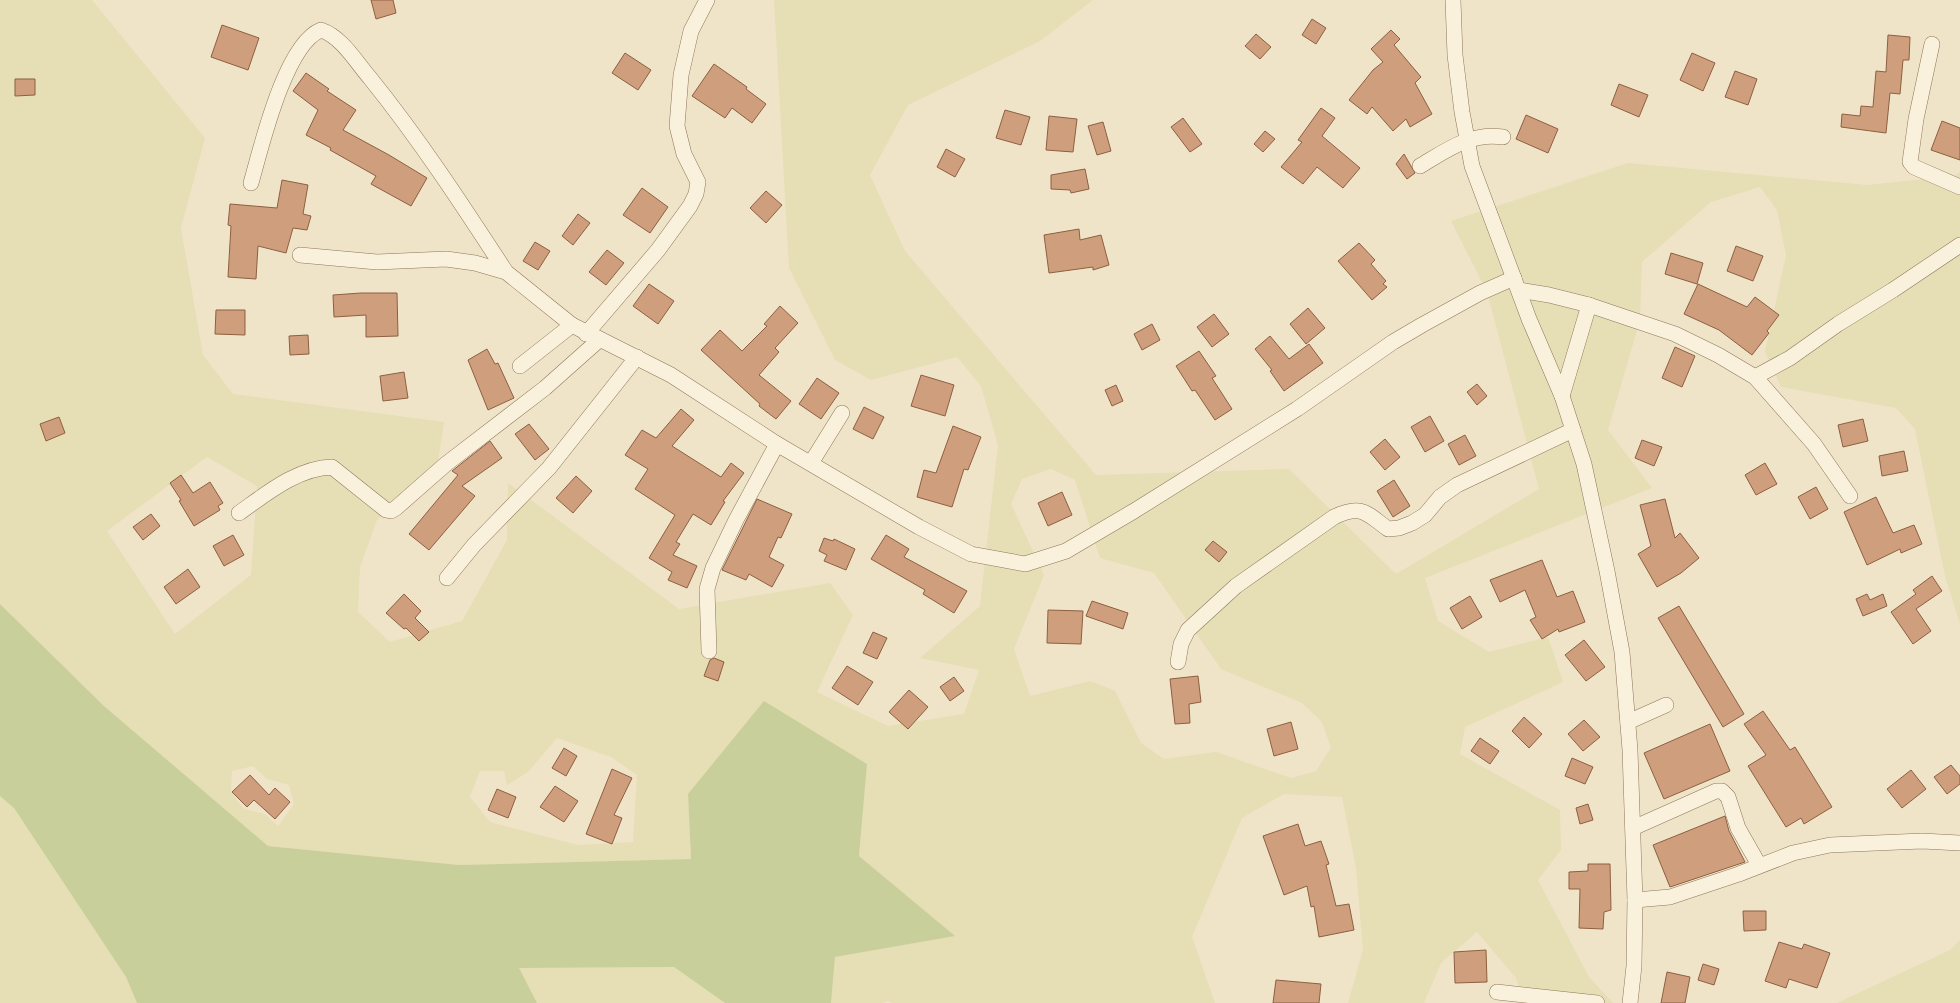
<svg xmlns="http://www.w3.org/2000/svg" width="1960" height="1003" viewBox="0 0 1960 1003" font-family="'IBM Plex Serif',serif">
<rect width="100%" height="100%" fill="#f0e4c8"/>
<g fill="#e6deb5" fill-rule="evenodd">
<path d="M0,0H92L205,138L181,228L203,355L233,394L444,422L437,468L377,520L360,567L358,612L390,642L462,621L507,540L508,483L679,609L830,583L853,615L817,692L888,726L964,714L979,670L920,658L980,606L998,445L981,386L957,357L871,380L835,360L789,268L774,0H1093L1040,41L908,105L870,175L905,251L1096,475L1289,469L1396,574L1539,489L1487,292L1451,221L1628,163L1867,185L1954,176L1960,172V624L1945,576L1915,429L1896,408L1781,387L1765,352L1786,255L1777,210L1760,187L1711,202L1642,262L1640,320L1608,430L1652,488L1425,578L1438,621L1489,652L1548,637L1563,682L1465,727L1460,754L1560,810L1561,850L1538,880L1589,977L1613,1003H1525L1516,978L1477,932L1441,963L1424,1003H1348L1363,950L1356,868L1342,797L1284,794L1242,818L1192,937L1215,1003H892L888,1001L883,1003H831L835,957L954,936L859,856L867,763L688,794L691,859L459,865L268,846L104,706L0,604ZM207,457L257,486L251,575L175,634L107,531ZM1051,469L1075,480L1100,558L1154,573L1221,669L1302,703L1322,722L1331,748L1316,771L1291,778L1216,752L1164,759L1141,743L1115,691L1090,681L1030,696L1014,649L1044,575L1011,504L1022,479ZM557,738L611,757L637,775L633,842L578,845L490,822L470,797L480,771H504L507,785L528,772ZM253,766L267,779L289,785L294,804L278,826L265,814L244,809L231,792L232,771Z"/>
<path d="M0,796L14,808L126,977L137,1003H0Z"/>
<path d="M1960,940V1003H1837L1950,950Z"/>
<path d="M674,967L725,1003H537L518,968Z"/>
</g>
<path fill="#c9cf9b" d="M0,604L104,706L268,846L459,865L691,859L688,794L764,701L867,764L859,856L955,936L835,957L831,1003H725L674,967L519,968L537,1003H137L126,977L14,808L0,796Z"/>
<g fill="#cf9f7d" stroke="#8d5f41">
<path d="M371,0H393L396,13L376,19Z"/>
<path d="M1312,19L1326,28L1316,44L1302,35Z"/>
<path d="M222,25L259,38L248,70L211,57Z"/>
<path d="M1391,30L1400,39L1394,45L1421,77L1415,83L1432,114L1410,127L1406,119L1393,131L1372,107L1367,114L1349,100L1373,70L1383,62L1371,49Z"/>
<path d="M1256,34L1271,47L1260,59L1245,46Z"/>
<path d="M1888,35L1910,37L1909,60H1903L1900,94L1890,93L1886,133L1841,127L1842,114L1860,116L1861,106L1873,107L1876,71L1886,72Z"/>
<path d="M625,53L651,70L638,90L612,73Z"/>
<path d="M1692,53L1715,63L1703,91L1680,80Z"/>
<path d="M714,64L747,87L746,89L766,104L752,123L732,108L725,118L692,96Z"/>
<path d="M1735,71L1757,79L1748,105L1725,97Z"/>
<path d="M306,73L329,89L327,91L356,110L343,130L389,155L427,178L411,206L371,184L376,176L330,150L331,148L306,135L318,110L293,91Z"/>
<path d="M15,79H35V95L15,96Z"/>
<path d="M1619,84L1648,95L1639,117L1611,105Z"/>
<path d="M1321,108L1335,118L1322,136L1360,168L1343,188L1317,167L1303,184L1281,167L1302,142L1298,140Z"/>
<path d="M1005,110L1030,117L1021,145L996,138Z"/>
<path d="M1526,115L1558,129L1548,153L1516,139Z"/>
<path d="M1049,116L1077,119L1073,152L1046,150Z"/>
<path d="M1183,118L1202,144L1190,152L1171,127Z"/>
<path d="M1942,121L1960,128V160L1931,150Z"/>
<path d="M1103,122L1111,151L1097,155L1088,126Z"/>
<path d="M1265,131L1275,139L1263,152L1254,144Z"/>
<path d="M946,149L965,159L955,177L937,167Z"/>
<path d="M1404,154L1415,173L1407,179L1396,164Z"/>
<path d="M1085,169L1089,189L1071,193L1070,190L1051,189V175Z"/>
<path d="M282,180L308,185L303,214L311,216L307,230L293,228L286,253L258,246L256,279L228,277L231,226L228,225L230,204L277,208Z"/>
<path d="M642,188L668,207L650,233L623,215Z"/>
<path d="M766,191L782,205L766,223L750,208Z"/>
<path d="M578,214L590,223L573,245L562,236Z"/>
<path d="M1079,229L1080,240L1101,235L1109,265L1093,270V267L1049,273L1044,235Z"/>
<path d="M535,242L550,251L538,270L523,261Z"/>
<path d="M1359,243L1375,260L1371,264L1386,281L1383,284L1387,287L1372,300L1338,261Z"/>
<path d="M1736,246L1763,256L1753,281L1727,271Z"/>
<path d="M607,250L624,263L606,285L589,272Z"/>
<path d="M1671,253L1703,263L1697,284L1665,274Z"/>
<path d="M649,284L674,301L658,324L633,306Z"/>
<path d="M1698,284L1747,307L1755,297L1779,315L1767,331L1769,333L1752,355L1719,330L1684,314Z"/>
<path d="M361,293H397L398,336L366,337V315L334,317L333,295Z"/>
<path d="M780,306L798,323L775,348L779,352L759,375L791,401L776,419L759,406L760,404L701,350L720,330L742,351L767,326L764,324Z"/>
<path d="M1308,308L1325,328L1306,344L1290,324Z"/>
<path d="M216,310H245V335L215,334Z"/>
<path d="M1214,314L1229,334L1212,347L1197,327Z"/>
<path d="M1152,324L1160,340L1142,350L1134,334Z"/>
<path d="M308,335L309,354L290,355L289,336Z"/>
<path d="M1270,336L1289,359L1309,344L1323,363L1284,391L1270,371L1272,370L1255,349Z"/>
<path d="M1675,347L1695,356L1682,387L1662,378Z"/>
<path d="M487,349L495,364L498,363L514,398L488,410L468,360Z"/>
<path d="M1199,351L1216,376L1212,378L1232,409L1215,420L1195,390L1192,391L1176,366Z"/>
<path d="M404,372L408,398L383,401L380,376Z"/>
<path d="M921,375L954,385L945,416L911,406Z"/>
<path d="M817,378L839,393L821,419L799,404Z"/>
<path d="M1477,384L1487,396L1477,405L1467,392Z"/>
<path d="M1116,385L1123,401L1112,406L1105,390Z"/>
<path d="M864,407L884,417L873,439L853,429Z"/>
<path d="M681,409L694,420L672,446L721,477L731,463L744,473L723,501L725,502L711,525L693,514L676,542L680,544L673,555L697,566L687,588L668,580L672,572L649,558L675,515L635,489L648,469L625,455L642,430L656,438Z"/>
<path d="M1430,416L1444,441L1425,452L1411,427Z"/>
<path d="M59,417L65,433L46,441L40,424Z"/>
<path d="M1863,419L1868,441L1843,447L1838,425Z"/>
<path d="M529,424L549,449L535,460L515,434Z"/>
<path d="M953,426L981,437L968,470L964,469L952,507L917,497L924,470L936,473Z"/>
<path d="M1465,435L1476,456L1459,465L1448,444Z"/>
<path d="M1385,439L1400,457L1385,470L1370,452Z"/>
<path d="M1642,440L1662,447L1654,466L1635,458Z"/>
<path d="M490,441L502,458L462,486L475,496L429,550L409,534L458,475L452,471Z"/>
<path d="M1904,451L1908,471L1882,476L1879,456Z"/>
<path d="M1765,463L1777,484L1756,495L1745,475Z"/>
<path d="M181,475L193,493L210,482L223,503L218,506L220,510L194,526L179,501L181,500L170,483Z"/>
<path d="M576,476L592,491L573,513L556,498Z"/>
<path d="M1394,480L1410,506L1393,517L1377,491Z"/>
<path d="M1816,487L1828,509L1810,519L1798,497Z"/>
<path d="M1062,492L1072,515L1048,526L1038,503Z"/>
<path d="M1876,497L1893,533L1914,525L1922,544L1901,553L1900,549L1867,565L1844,512Z"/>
<path d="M757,499L792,514L781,538L778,537L769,557L784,565L772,587L749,574L746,580L722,570Z"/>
<path d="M1665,499L1675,538L1680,533L1699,558L1681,573L1657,587L1638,554L1651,546L1640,505Z"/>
<path d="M151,514L160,526L143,540L133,527Z"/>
<path d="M233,535L244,555L224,566L213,546Z"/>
<path d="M886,535L909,549L904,557L967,591L954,613L923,594L925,590L871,559Z"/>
<path d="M824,538L833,541L834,539L855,549L846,570L824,561L827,555L819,551Z"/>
<path d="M1213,541L1227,552L1219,562L1205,550Z"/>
<path d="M1542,560L1557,597L1573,591L1585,622L1559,632L1558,629L1542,639L1530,620L1536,617L1525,590L1500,602L1490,580Z"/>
<path d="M188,569L200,587L176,604L164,587Z"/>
<path d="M1932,576L1942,591L1916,609L1931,631L1913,644L1891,612L1916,594L1913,590Z"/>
<path d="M404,594L421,611L415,618L429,632L419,641L406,628L404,629L386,613Z"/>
<path d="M1867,594L1870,600L1883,594L1887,606L1863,616L1856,599Z"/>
<path d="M1470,596L1482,617L1462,629L1450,608Z"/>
<path d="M1092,601L1128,613L1123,629L1086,616Z"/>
<path d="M1679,606L1744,714L1723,727L1658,618Z"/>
<path d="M1048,610L1083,611L1081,644L1047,643Z"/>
<path d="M873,632L887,638L877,659L863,653Z"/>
<path d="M1584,640L1605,667L1586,681L1565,655Z"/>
<path d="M714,658L724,662L718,681L704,676L710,660Z"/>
<path d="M847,666L873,682L858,705L832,688Z"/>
<path d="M1198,676L1201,702L1189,704L1190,723L1175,724L1170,679Z"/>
<path d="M954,677L964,691L950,701L940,687Z"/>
<path d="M909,690L928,707L908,729L889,712Z"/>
<path d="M1763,711L1790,750L1795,747L1832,807L1804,824L1801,818L1786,827L1748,766L1766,755L1744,724Z"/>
<path d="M1524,717L1542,734L1529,748L1512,731Z"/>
<path d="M1584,720L1600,737L1583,751L1568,734Z"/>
<path d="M1291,722L1298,749L1274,756L1267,729Z"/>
<path d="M1710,724L1730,771L1664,799L1644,753Z"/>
<path d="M1480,738L1499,751L1490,764L1471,751Z"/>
<path d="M564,748L577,756L566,776L552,768Z"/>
<path d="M1572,758L1593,767L1585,784L1565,776Z"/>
<path d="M1951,765L1960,776V784L1947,794L1934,777Z"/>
<path d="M612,769L632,778L614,815L622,818L612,844L586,834Z"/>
<path d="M1911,770L1926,789L1902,808L1887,789Z"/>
<path d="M250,775L269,795L275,788L290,802L275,819L254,800L247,807L232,792Z"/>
<path d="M555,786L578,801L564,822L540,807Z"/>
<path d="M497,789L516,797L508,818L488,810Z"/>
<path d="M1588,804L1593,820L1580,824L1576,808Z"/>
<path d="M1725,816L1729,831L1745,862L1670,887L1653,845Z"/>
<path d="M1298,824L1305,846L1321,841L1329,864L1326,865L1336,906L1349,904L1354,930L1319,937L1314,906L1311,907L1307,886L1284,895L1263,836Z"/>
<path d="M1588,864H1610L1611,910L1604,912L1603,929L1579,928L1580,889H1569V872L1588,871Z"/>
<path d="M1743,911H1766V930L1744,931Z"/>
<path d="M1779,942L1802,949L1804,944L1830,953L1817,988L1789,979L1786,988L1765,981Z"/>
<path d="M1486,950L1487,982L1455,983L1454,952Z"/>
<path d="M1703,964L1719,969L1714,985L1698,980Z"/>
<path d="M1667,972L1690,977L1685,1003H1661Z"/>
<path d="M1276,980L1321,984L1319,1003H1273Z"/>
</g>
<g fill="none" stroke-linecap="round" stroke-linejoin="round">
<g stroke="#8d765c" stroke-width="16">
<g id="minor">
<path d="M1453,0L1455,55L1462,112L1472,166L1529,319L1562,396L1584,464L1607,571L1622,652L1630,750L1635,900L1634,966L1630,1003"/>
<path d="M1932,44L1916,119L1910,162L1914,167L1960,187"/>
<path d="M1420,166C1447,150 1471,132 1503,137"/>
<path d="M251,183C261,148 285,44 321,30C342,37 356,62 370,78C420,140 463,206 506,272"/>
<path d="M300,255L377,262L446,259L475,263L506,272L572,325L671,375L777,444L919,527L971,554L1025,564L1066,551L1134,511L1297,409L1393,342L1422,325L1480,293L1514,278"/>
<path d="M1519,290L1549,295L1589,305L1675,334L1718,355L1755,377L1814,444L1850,496"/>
<path d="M586,334L658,250L690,206L696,194L698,182L684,154L677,126L681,75L691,31L707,0"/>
<path d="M520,366L572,325"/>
<path d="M1755,377L1790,358L1838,324L1893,290L1960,245"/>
<path d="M1562,396L1589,305"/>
<path d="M811,463L842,413"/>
<path d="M239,513C266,494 297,468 332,467L386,510L391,511L396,508L446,464L545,388L599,340"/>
<path d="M447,578L474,545L549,468L637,357"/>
<path d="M709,651L707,589L713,568L736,520L777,444"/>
<path d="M1178,662L1181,644L1188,630L1236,586L1334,517C1362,504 1366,513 1388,529L1399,528L1412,523L1425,515L1440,497L1457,485L1573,430"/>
<path d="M1628,722L1666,705"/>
<path d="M1633,828L1716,791H1722L1728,797L1738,828L1759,865"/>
<path d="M1635,900L1670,897L1739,874L1793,853L1830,845L1922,841L1960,843"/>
<path d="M1497,992L1597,1003"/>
</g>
</g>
<use href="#minor" stroke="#faf1dc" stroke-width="15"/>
</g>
</svg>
